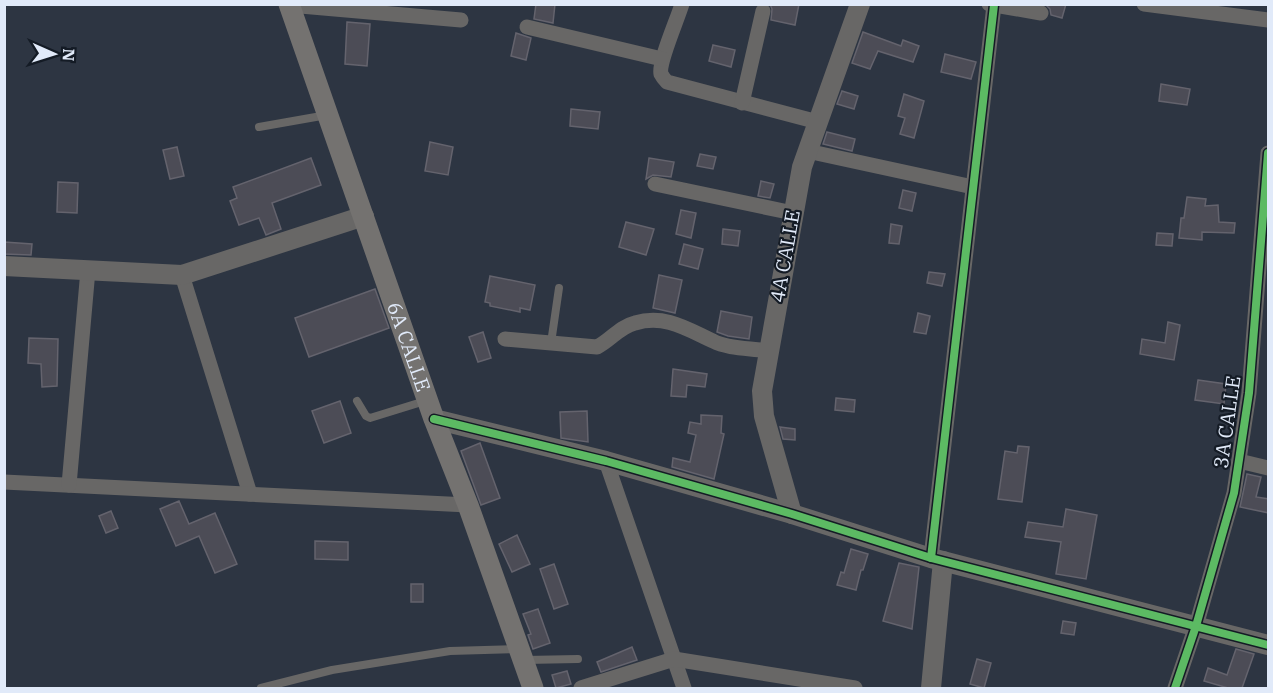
<svg xmlns="http://www.w3.org/2000/svg" width="1273" height="693" viewBox="0 0 1273 693" font-family="'IBM Plex Serif',serif">
<rect width="100%" height="100%" fill="#2d3542"/>
<g fill="#4c4c56" stroke="#64636d" stroke-width="1.5">
<path d="M536,4H555L553,23L534,19Z"/>
<path d="M770,4H799L795,25L771,20L772,9Z"/>
<path d="M1045,4H1066L1062,18L1051,15L1050,9Z"/>
<path d="M347,22L370,24L367,66L345,64Z"/>
<path d="M863,32L901,46L903,40L919,46L913,62L878,51L870,69L852,63Z"/>
<path d="M516,33L531,38L526,60L511,56Z"/>
<path d="M713,45L735,50L731,67L709,61Z"/>
<path d="M945,54L976,62L971,79L941,72Z"/>
<path d="M1161,84L1190,89L1187,105L1159,101Z"/>
<path d="M842,91L858,96L854,109L837,104Z"/>
<path d="M904,94L924,101L914,138L900,134L905,118L898,116Z"/>
<path d="M571,109L600,112L598,129L570,126Z"/>
<path d="M827,132L855,139L852,151L823,144Z"/>
<path d="M430,142L453,147L448,175L425,171Z"/>
<path d="M177,147L184,176L170,179L163,150Z"/>
<path d="M700,154L716,157L713,169L697,166Z"/>
<path d="M311,158L321,185L272,203L281,229L266,235L259,218L239,225L230,201L237,198L233,187Z"/>
<path d="M649,158L674,162L671,177L653,175L646,179Z"/>
<path d="M761,181L774,184L770,198L758,196Z"/>
<path d="M58,182L78,183L77,213L57,212Z"/>
<path d="M903,190L916,193L912,211L899,208Z"/>
<path d="M1187,197L1206,199L1205,206L1218,205L1219,222L1235,223L1234,233L1202,232V240L1179,238L1181,218H1184Z"/>
<path d="M681,210L696,213L691,238L676,234Z"/>
<path d="M626,222L654,229L646,255L619,247Z"/>
<path d="M891,224L902,226L899,244L889,243Z"/>
<path d="M723,229L740,231L738,246L722,244Z"/>
<path d="M1157,233L1173,234L1172,246L1156,245Z"/>
<path d="M4,242L32,244L31,255L4,254Z"/>
<path d="M684,244L703,249L698,269L679,264Z"/>
<path d="M929,272L945,274L942,286L927,283Z"/>
<path d="M659,275L682,280L675,313L653,308Z"/>
<path d="M490,276L535,285L530,310L520,308V312L490,306V303L485,302Z"/>
<path d="M375,289L389,328L309,357L295,318Z"/>
<path d="M721,311L752,317L749,339L728,336L717,332Z"/>
<path d="M918,313L930,316L926,334L914,332Z"/>
<path d="M1168,322L1180,325L1174,360L1140,354L1142,339L1165,343Z"/>
<path d="M483,332L491,358L478,362L469,337Z"/>
<path d="M29,338L58,339L57,386L42,387L41,364L28,363Z"/>
<path d="M673,369L707,374L705,387L687,385L686,397L671,396Z"/>
<path d="M1198,380L1226,384L1224,404L1195,400Z"/>
<path d="M836,398L855,400L854,412L835,410Z"/>
<path d="M340,401L351,433L324,443L312,411Z"/>
<path d="M587,411L588,442L561,438L560,412Z"/>
<path d="M701,415L722,416L721,433L724,434L714,479L672,467L673,458L690,462L696,435L688,433L690,422L701,424Z"/>
<path d="M780,427L795,429V440L783,439Z"/>
<path d="M480,443L500,498L481,505L461,451Z"/>
<path d="M1018,446L1029,447L1022,502L998,499L1005,451L1017,453Z"/>
<path d="M1247,474L1261,477L1256,497L1269,499V513L1240,507Z"/>
<path d="M179,501L189,524L215,513L237,564L215,573L199,536L176,546L160,509Z"/>
<path d="M1066,509L1097,515L1086,579L1056,574L1061,542L1025,537L1028,522L1063,527Z"/>
<path d="M111,511L118,528L106,533L99,516Z"/>
<path d="M517,535L530,564L512,572L499,544Z"/>
<path d="M315,541L348,542V560L315,559Z"/>
<path d="M851,549L868,554L863,570H861L856,590L837,585L841,572L844,573Z"/>
<path d="M899,563L919,567L912,629L883,621Z"/>
<path d="M554,564L568,604L554,609L540,569Z"/>
<rect x="411" y="584" width="12" height="18"/>
<path d="M538,609L550,643L533,649L528,635L531,634L523,614Z"/>
<path d="M1063,621L1076,623L1074,635L1061,633Z"/>
<path d="M632,647L637,660L601,672L597,662Z"/>
<path d="M1236,649L1254,654L1242,688H1228L1204,681L1208,668L1227,675Z"/>
<path d="M977,659L991,663L984,688L970,684Z"/>
<path d="M567,671L571,684L556,688L552,675Z"/>
</g>
<g fill="none" stroke-linecap="round" stroke-linejoin="round">
<g stroke="#686766" stroke-width="8">
<path d="M259,127L327,115"/>
<path d="M551,343L559,288"/>
<path d="M357,401L366,416L370,418L425,401"/>
<path d="M525,660L578,659"/>
<path d="M261,688L332,670L450,651L517,649"/>
</g>
<g stroke="#686766" stroke-width="15">
<path d="M682,4C678,18 658,63 661,74C663,78 664,79 667,82L818,122"/>
<path d="M989,4L1041,13"/>
<path d="M1144,4L1268,20"/>
<path d="M289,5L461,20"/>
<path d="M527,27L662,59"/>
<path d="M742,103L763,11"/>
<path d="M807,151L973,187"/>
<path d="M655,184L793,213"/>
<path d="M182,275L250,494"/>
<path d="M505,339L597,347C611,340 619,327 635,323C665,314 687,329 713,341C728,349 751,348 768,351"/>
<path d="M606,461L684,688"/>
<path d="M1239,461L1268,468"/>
<path d="M4,482L468,505"/>
<path d="M69,485L88,270"/>
<path d="M931,558L994,5"/>
<path d="M581,688L674,659L855,688"/>
<path d="M1175,688L1196,626L1234,493L1249,393L1268,153"/>
</g>
<g stroke="#686766" stroke-width="20">
<path d="M4,266L182,275L364,216"/>
<path d="M434,419L606,461L792,514L931,558L1268,645"/>
<path d="M792,514L764,416L762,391L802,167L860,4"/>
<path d="M931,688L943,561"/>
</g>
<path stroke="#747270" stroke-width="21" id="s1" d="M289,4L434,419L468,505L533,688"/>
<g stroke="#141b25" stroke-width="11">
<g id="cycleway">
<path d="M434,419L606,461L792,514L931,558L1268,645"/>
<path d="M931,558L994,5"/>
<path d="M1175,688L1196,626L1234,493L1249,393L1268,153"/>
</g>
</g>
<use href="#cycleway" stroke="#5cba63" stroke-width="8"/>
</g>
<g text-anchor="middle" stroke-width="4.5" stroke-linejoin="round" paint-order="stroke">
<g font-size="20" fill="#e1eaf9" stroke="#141b25">
<text transform="translate(785 256) rotate(-80)" y="7">4A CALLE</text>
<text dy="7" stroke="none"><textPath href="#s1" startOffset="363">6A CALLE</textPath></text>
<text transform="translate(1227 422) rotate(-82)" y="7">3A CALLE</text>
</g>
</g>
<rect width="1273" height="693" fill="none" stroke="#e1eaf9" stroke-width="12"/>
<g transform="translate(54 54) rotate(93)" stroke="#141b25" stroke-width="4.5" paint-order="stroke">
<path d="M0-4.5L10 22L0 15L-10 22Z" fill="#e1eaf9"/>
<text y="-9" font-size="16" font-weight="bold" text-anchor="middle" fill="#e1eaf9">N</text>
</g>
</svg>
